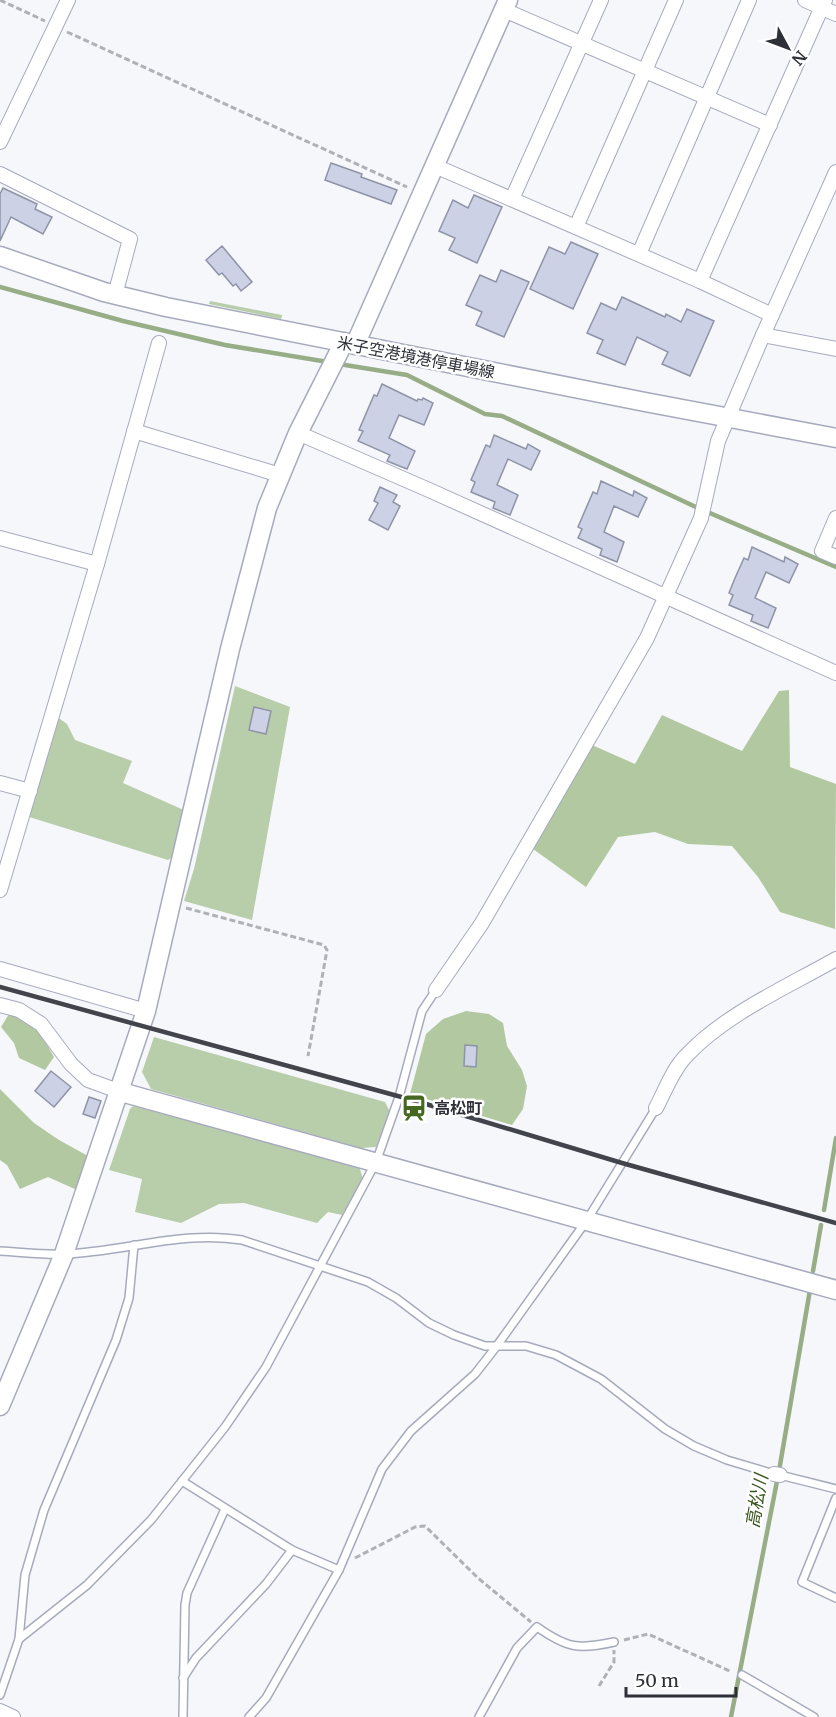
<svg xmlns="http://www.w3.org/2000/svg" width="836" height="1717" viewBox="0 0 836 1717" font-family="Merriweather,'Noto Sans JP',serif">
<rect width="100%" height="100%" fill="#f6f7fb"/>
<g fill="#b8cdaa">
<path d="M210,301L282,315V316L281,319L209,304Z"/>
<path d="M235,686L290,707L252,920L184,901L194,869Z"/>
<path d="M56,716L67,724L75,740L132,761L123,783L186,811L175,855L168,860L26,816Z"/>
<path d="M154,1037L385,1102L390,1112L376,1147L361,1148L151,1089L142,1072Z"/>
<path d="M133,1106L359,1166L363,1179L342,1215L328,1212L317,1223L244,1203L219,1204L181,1223L135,1212L142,1179L109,1170L130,1109Z"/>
</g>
<g fill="#b1c8a0">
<path d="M789,690L790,767L836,784L835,929L780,912L758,877L732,846L688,844L655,832L618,837L586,887L533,849L592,745L635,764L662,715L742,751L779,691Z"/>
<path d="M466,1011L489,1014L503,1023L507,1046L522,1070L527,1086L523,1109L512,1125L410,1094L426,1034L443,1019Z"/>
<path d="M9,1014L36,1026L54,1057L45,1070L19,1058L14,1043L1,1027Z"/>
<path d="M0,1089L34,1123L59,1140L88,1156L77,1190L48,1177L20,1189L7,1165L0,1160Z"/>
</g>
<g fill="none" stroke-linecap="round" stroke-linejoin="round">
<g stroke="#97ad86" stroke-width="4.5">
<path d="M0,287L123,321L225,345L328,362"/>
<path d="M339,364L407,375L485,414L502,416L698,508L836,567"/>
<path d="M824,1210L836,1138"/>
<path d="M813,1271L821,1225"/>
<path d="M731,1717L779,1471L810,1290"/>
</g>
</g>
<g fill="#ccd1e5" stroke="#8f93a6" stroke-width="1.5">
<path d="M331,163L362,174L361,177L397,190L391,204L325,180Z"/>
<path d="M3,188L37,204L35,209L52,217L43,234L11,217L0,241V194Z"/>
<path d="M474,195L502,207L477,263L449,250L455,238L439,231L453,200L468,208Z"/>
<path d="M571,242L598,254L573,309L530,289L549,247L565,254Z"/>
<path d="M222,246L252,282L241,291L236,284L233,286L222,273L219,275L206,260Z"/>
<path d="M501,270L529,282L504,337L476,325L482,312L466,305L480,275L496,282Z"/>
<path d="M622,297L665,317L666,314L681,322L687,309L714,321L690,376L662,364L668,352L637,337L625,365L597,353L603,340L587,333L601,303L616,310Z"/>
<path d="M382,384L417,401L418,399L422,400L423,398L433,403L424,425L399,415L389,438L415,451L407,469L387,461L390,455L358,441L363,431L359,430L374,395L377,396Z"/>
<path d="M494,435L526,449L528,444L540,451L531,470L508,459L497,485L518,495L510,515L493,508L495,502L471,492L475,482L471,480L486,445L490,447Z"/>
<path d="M601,481L633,496L634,491L647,498L638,517L614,506L604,532L624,542L617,562L600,555L602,549L578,538L582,529L578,527L593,492L597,494Z"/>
<path d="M380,487L397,495L393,502L400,506L388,530L369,520L378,503L374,501Z"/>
<path d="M752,547L784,562L785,557L798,564L789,583L766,572L755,598L776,608L768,628L751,621L753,615L729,605L733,595L729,593L735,578L744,558L748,560Z"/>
<path d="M254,707L271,711L266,734L249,730Z"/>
<path d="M465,1045L477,1046L476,1067L464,1066Z"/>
<path d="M51,1071L71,1087L54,1107L35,1091Z"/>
<path d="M89,1097L101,1101L95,1118L83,1114Z"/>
</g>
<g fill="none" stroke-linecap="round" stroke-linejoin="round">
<g stroke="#a6aabd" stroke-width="10">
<g id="lane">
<path d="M0,1251C21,1252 43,1255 64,1254C124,1252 183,1230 242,1240L368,1282L396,1298L429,1323L454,1335L485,1346H526L556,1355L601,1379L665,1429L694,1446L727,1460L774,1474"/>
<path d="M780,1475L836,1489"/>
<path d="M182,1481L292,1550L339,1570"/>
<path d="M836,1498L802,1582L836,1598"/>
<path d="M19,1639L25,1575L44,1510L116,1340L129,1298L134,1245"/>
<path d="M742,1675L814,1717"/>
<path d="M183,1678L196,1658L266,1584L292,1550"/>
<path d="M0,1695L19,1639L87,1585L151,1520L225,1427L266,1367L376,1162L399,1097L422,1011L436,990"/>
<path d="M183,1717L185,1605L187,1593L225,1509"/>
<path d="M249,1717L266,1698L339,1570L382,1469L411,1431L475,1374L496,1347L587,1220L656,1108"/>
<path d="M479,1717L517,1648L537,1627C567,1648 578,1650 614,1642"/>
</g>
</g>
<g stroke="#a6aabd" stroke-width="16">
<g id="street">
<path d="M805,0L836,14"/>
<path d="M504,10L770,125"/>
<path d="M0,142L68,0"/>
<path d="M435,166L700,281L772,315"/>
<path d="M836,172L763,335L836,349"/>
<path d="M0,174L130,239L115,295"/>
<path d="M512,199L601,0"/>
<path d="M576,227L676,0"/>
<path d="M639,254L749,0"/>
<path d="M700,281L825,0"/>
<path d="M134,431L280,475"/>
<path d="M298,433L429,490L836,673"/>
<path d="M836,518L822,551L836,557"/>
<path d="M0,538L97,564"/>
<path d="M0,783L30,791"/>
<path d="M0,890L97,564L159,343"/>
<path d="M0,969L146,1011"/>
<path d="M436,990L482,923L647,638L701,518L718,441L763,335"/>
<path d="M0,1005L19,1010L41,1024L71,1064L88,1080L121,1092"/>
<path d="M656,1108C665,1091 673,1069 686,1056C725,1014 787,987 836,959"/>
<path d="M774,1474L780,1475"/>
<path d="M0,1711L13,1717"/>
</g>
</g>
<g stroke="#a6aabd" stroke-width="21">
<g id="secondary">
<path d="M0,256L104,292L166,307L645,402L836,438"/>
<path d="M355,345L508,0"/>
<path d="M121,1092L836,1290"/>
<path d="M0,1406L64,1254L146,1011L230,649L267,508L298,433L344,342"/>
</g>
</g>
<g stroke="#afb1b6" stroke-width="3" stroke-dasharray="6 3" stroke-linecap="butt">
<path d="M0,0L45,21"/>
<path d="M67,32L407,187"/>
<path d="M186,908L324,945L327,950L308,1056"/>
<path d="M355,1558L415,1527L425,1526L478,1578L531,1622"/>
<path d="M624,1640L648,1634L732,1672"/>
<path d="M599,1686L614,1662V1650"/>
</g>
<use href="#lane" stroke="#fff" stroke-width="7"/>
<use href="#street" stroke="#fff" stroke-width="14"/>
<use href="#secondary" stroke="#fff" stroke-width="18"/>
<path stroke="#42444c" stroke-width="4.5" d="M0,987L416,1101L622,1163L836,1223"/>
</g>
<defs>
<g id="station-bare" transform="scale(2.07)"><path d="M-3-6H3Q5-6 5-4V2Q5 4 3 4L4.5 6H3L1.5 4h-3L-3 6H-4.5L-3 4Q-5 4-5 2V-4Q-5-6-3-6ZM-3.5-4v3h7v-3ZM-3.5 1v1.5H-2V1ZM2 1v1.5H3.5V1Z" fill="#446820" stroke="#fff" stroke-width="2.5" paint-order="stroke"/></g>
</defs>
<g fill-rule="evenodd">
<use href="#station-bare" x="414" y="1108"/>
</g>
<g text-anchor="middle" stroke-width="5" stroke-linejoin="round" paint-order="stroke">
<g font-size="16" fill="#2e3038" stroke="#fff">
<text transform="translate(416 357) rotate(11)" y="6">米子空港境港停車場線</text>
</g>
<g font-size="16" font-weight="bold" fill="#2e3038" stroke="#fff" text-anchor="start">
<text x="434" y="1114">高松町</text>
</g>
<g font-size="18" font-style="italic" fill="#39561e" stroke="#fff">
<text transform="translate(757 1501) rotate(-80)" y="6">高松川</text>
</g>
</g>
<g transform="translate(788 48) rotate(131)" stroke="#ffffff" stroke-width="4.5" paint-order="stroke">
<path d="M0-4.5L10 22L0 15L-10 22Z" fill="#2e3038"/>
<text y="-9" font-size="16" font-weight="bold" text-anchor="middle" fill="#2e3038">N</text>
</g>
<path d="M626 1687v9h110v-9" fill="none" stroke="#2e3038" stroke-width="3"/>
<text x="635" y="1687" font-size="18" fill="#2e3038" stroke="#ffffff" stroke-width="4.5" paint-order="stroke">50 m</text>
</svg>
